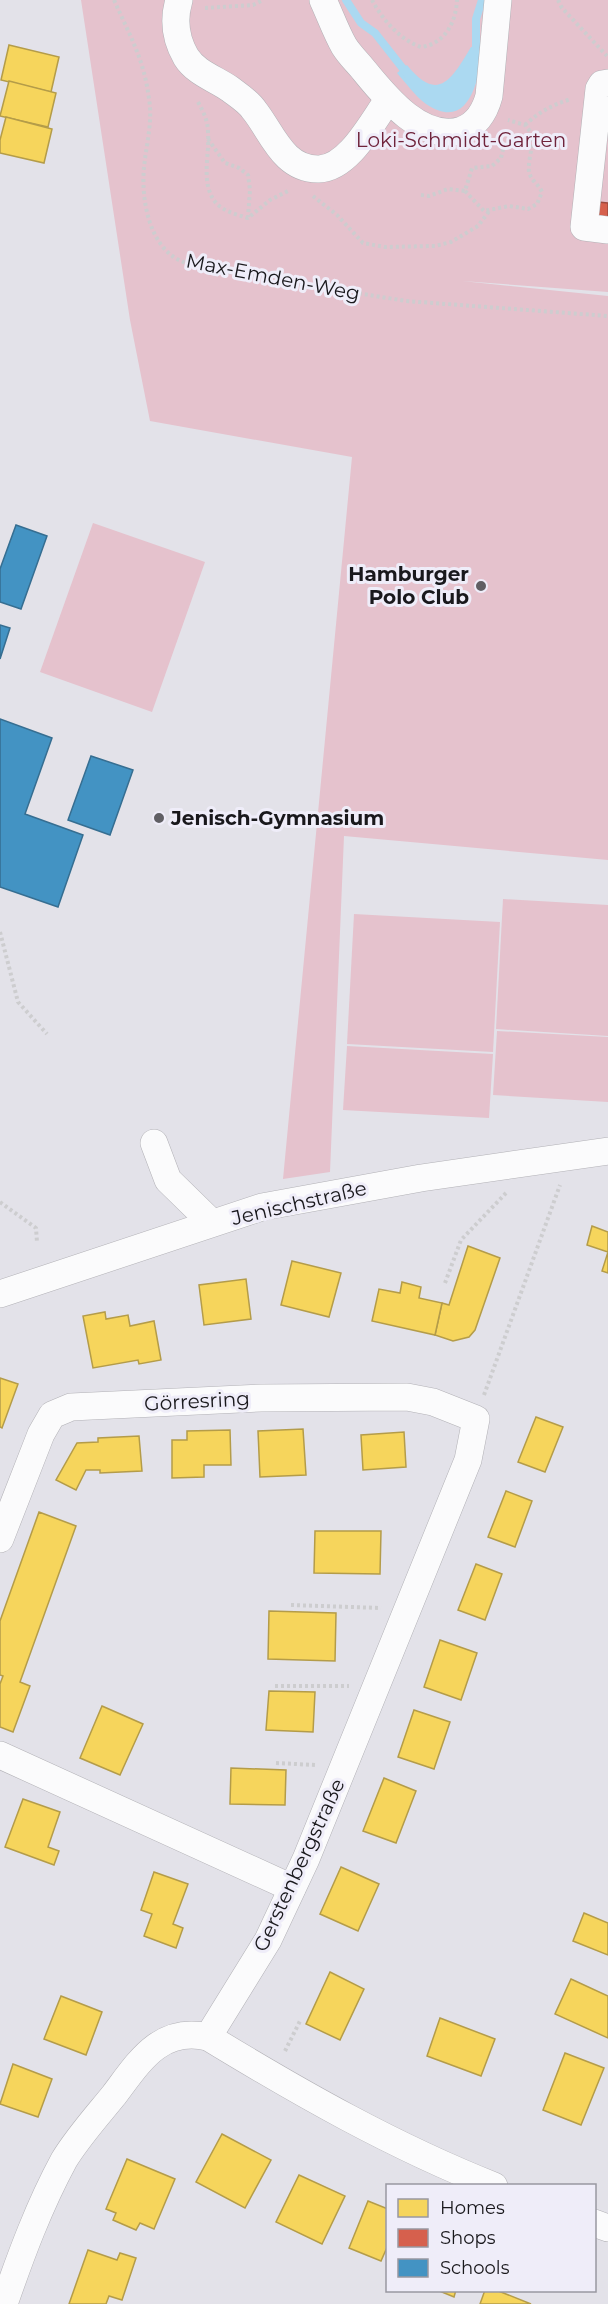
<svg xmlns="http://www.w3.org/2000/svg" width="608" height="2304" viewBox="0 0 608 2304" font-family="Montserrat,sans-serif">
<rect width="100%" height="100%" fill="#e3e2e9"/>
<g fill="#e5c2cd">
<path d="M81,0H608V292L462,281L608,296V860L344,836L330,1172L283,1179L352,457L150,421L130,320Z"/>
<path d="M93,523L205,562L152,712L40,672Z"/>
<path d="M503,899L608,905V1036L496,1029Z"/>
<path d="M354,914L500,922L493,1052L347,1044Z"/>
<path d="M497,1031L608,1037V1102L493,1095Z"/>
<path d="M347,1046L493,1054L489,1118L343,1110Z"/>
</g>
<path fill="#abd9f1" d="M471,47L484,48C478,79 470,133 426,104C415,96 406,83 397,73L407,65C438,104 452,79 471,47Z"/>
<g fill="#f6d55c" stroke="#b49c49" stroke-width="1.5">
<path d="M9,45L59,57L51,92L1,80Z"/>
<path d="M9,81L56,93L48,127L0,116Z"/>
<path d="M6,117L52,129L44,163L0,153V140Z"/>
<path d="M592,1226L608,1232V1273L602,1271L608,1252L587,1245Z"/>
<path d="M468,1246L500,1258L475,1330L469,1337L453,1341L435,1335L442,1303L449,1305Z"/>
<path d="M292,1261L341,1273L329,1317L281,1305Z"/>
<path d="M246,1279L251,1319L204,1325L199,1285Z"/>
<path d="M402,1282L421,1287L419,1298L442,1303L435,1335L372,1321L379,1289L400,1293Z"/>
<path d="M105,1312L106,1319L128,1315L130,1326L154,1321L161,1360L139,1364L138,1360L93,1368L83,1316Z"/>
<path d="M0,1378L18,1384L2,1428L0,1427Z"/>
<path d="M536,1417L563,1427L545,1472L518,1462Z"/>
<path d="M303,1429L306,1475L260,1477L258,1431Z"/>
<path d="M230,1430L231,1465H204V1477L172,1478V1440H187V1431Z"/>
<path d="M404,1432L406,1467L363,1470L361,1435Z"/>
<path d="M139,1436L142,1471L100,1473V1470H86L76,1490L56,1480L77,1443L98,1442V1438Z"/>
<path d="M506,1491L532,1501L515,1547L488,1537Z"/>
<path d="M39,1512L76,1526L20,1682L30,1686L13,1732L0,1727V1684L3,1676L0,1675V1621Z"/>
<path d="M315,1531H381L380,1574L314,1573Z"/>
<path d="M476,1564L502,1574L485,1620L458,1610Z"/>
<path d="M269,1611L336,1613L335,1661L268,1659Z"/>
<path d="M440,1640L477,1653L461,1700L424,1687Z"/>
<path d="M269,1691L315,1692L313,1732L266,1730Z"/>
<path d="M102,1706L143,1724L120,1775L80,1758Z"/>
<path d="M414,1710L450,1722L434,1769L398,1757Z"/>
<path d="M231,1768L286,1770L285,1805L230,1804Z"/>
<path d="M384,1778L416,1791L396,1843L363,1831Z"/>
<path d="M23,1799L60,1812L48,1847L59,1851L54,1865L5,1847Z"/>
<path d="M341,1867L379,1884L358,1931L320,1914Z"/>
<path d="M154,1872L188,1884L173,1924L183,1928L176,1948L144,1936L152,1914L141,1910Z"/>
<path d="M584,1913L608,1923V1955L573,1941Z"/>
<path d="M330,1972L364,1989L340,2040L306,2024Z"/>
<path d="M571,1979L608,1996V2038L555,2014Z"/>
<path d="M61,1996L102,2012L86,2055L44,2039Z"/>
<path d="M440,2018L495,2039L481,2076L427,2056Z"/>
<path d="M565,2053L604,2068L581,2125L543,2110Z"/>
<path d="M13,2064L52,2079L38,2117L0,2104Z"/>
<path d="M222,2134L271,2160L245,2208L196,2182Z"/>
<path d="M127,2159L175,2179L154,2229L140,2223L136,2230L113,2220L116,2213L106,2209Z"/>
<path d="M299,2175L345,2196L322,2244L276,2222Z"/>
<path d="M368,2201L388,2209V2245L381,2261L349,2248Z"/>
<path d="M88,2250L117,2260L120,2253L136,2258L122,2300L109,2296L106,2304H69Z"/>
<path d="M437,2290H456L454,2297Z"/>
<path d="M485,2290H496L531,2304H480Z"/>
</g>
<path fill="#d6604d" stroke="#9d4a3e" stroke-width="1.5" d="M598,202L608,203V225L596,223Z"/>
<g fill="#4393c3" stroke="#366e91" stroke-width="1.5">
<path d="M16,525L47,536L21,609L0,602V569Z"/>
<path d="M0,625L10,628L0,659Z"/>
<path d="M0,719L52,738L25,814L83,835L58,907L0,887Z"/>
<path d="M91,756L133,770L110,835L68,820Z"/>
</g>
<g fill="none" stroke-linecap="round" stroke-linejoin="round">
<g stroke="#abd9f1" stroke-width="8">
<path d="M346,0L361,23L375,33L408,75"/>
<path d="M472,56L476,48V19L482,0"/>
</g>
<g stroke="#b2b1b6" stroke-width="28">
<g id="minor">
<path d="M179,0C173,20 175,38 186,57C196,73 216,79 230,89C238,95 249,102 254,110C272,132 283,170 319,169C349,168 372,122 388,100"/>
<path d="M323,0C330,15 336,32 344,46C349,54 356,61 362,68C384,95 421,143 462,130C478,124 485,111 489,96L498,0"/>
<path d="M608,83L602,84L599,89L584,227L608,230"/>
<path d="M154,1143L168,1180L212,1223"/>
<path d="M0,1294L262,1207L421,1178L608,1151"/>
<path d="M0,1539L41,1434L52,1415L71,1407L261,1398L407,1397L433,1402L476,1419L468,1460L306,1859L268,1940L208,2037"/>
<path d="M0,1755L292,1888"/>
<path d="M594,2223L608,2228"/>
<path d="M4,2304C21,2255 39,2206 64,2160C78,2137 97,2116 114,2095C139,2062 160,2026 208,2037C300,2093 393,2146 494,2186"/>
</g>
</g>
<g stroke="#cdcdcf" stroke-width="4" stroke-dasharray="3 3" stroke-linecap="butt">
<path d="M114,0C130,36 144,59 149,99C153,122 146,145 144,168C141,199 149,247 181,261C187,264 196,266 203,268L406,301L608,316"/>
<path d="M372,0C382,19 400,40 421,47C445,44 456,22 457,0"/>
<path d="M558,0L562,8L607,56"/>
<path d="M205,8L253,5L263,0"/>
<path d="M198,102C204,113 208,121 208,133C210,156 199,186 218,205C226,212 238,215 248,218L270,200L290,190"/>
<path d="M525,125C539,112 552,105 571,99"/>
<path d="M208,139L225,163L239,168L248,175L250,190L248,217"/>
<path d="M465,191L484,211L509,206L528,209L537,204L542,192C539,185 533,182 530,175C526,168 533,146 533,135L525,125L508,120"/>
<path d="M421,195L429,196L448,189L465,191L472,168L492,166L501,158L504,145L498,136"/>
<path d="M313,196L337,215L363,243L385,247L435,246L451,242L478,226L490,210"/>
<path d="M0,932L18,1002L47,1034"/>
<path d="M0,1202L36,1228L37,1242"/>
<path d="M445,1283L461,1240L506,1193"/>
<path d="M484,1395L560,1185"/>
<path d="M291,1605L381,1608"/>
<path d="M275,1686H349"/>
<path d="M276,1763L315,1765"/>
<path d="M285,2051L300,2021"/>
</g>
<use href="#minor" stroke="#fbfbfc" stroke-width="27"/>
</g>
<g fill="#605f64" stroke="#efedf9" stroke-width="2">
<circle cx="481" cy="586" r="6"/>
<circle cx="159" cy="818" r="6"/>
</g>
<g text-anchor="middle" stroke-width="6" stroke-linejoin="round" paint-order="stroke">
<g font-size="20" fill="#6f233b" stroke="#efedf9">
<text x="461" y="147">Loki-Schmidt-Garten</text>
</g>
<g font-size="20" fill="#19181c" stroke="#efedf9">
<text transform="translate(273 277) rotate(11)" y="7">Max-Emden-Weg</text>
<text transform="translate(299 1203) rotate(-13)" y="7">Jenischstraße</text>
<text transform="translate(197 1401) rotate(-3)" y="7">Görresring</text>
<text transform="translate(299 1865) rotate(-65)" y="7">Gerstenbergstraße</text>
</g>
<g font-size="20" font-weight="bold" fill="#19181c" stroke="#efedf9" text-anchor="end">
<text x="469" y="581">Hamburger<tspan x="469" dy="23">Polo Club</tspan></text>
<text x="171" y="825" text-anchor="start">Jenisch-Gymnasium</text>
</g>
</g>
<rect x="386" y="2184" width="210" height="108" fill="#efedf9" stroke="#9998a1" stroke-width="1.5"/>
<rect x="398" y="2199" width="30" height="18" fill="#f6d55c" stroke="#9998a1" stroke-width="1.5"/>
<text x="440" y="2214" font-size="18" fill="#19181c">Homes</text>
<rect x="398" y="2229" width="30" height="18" fill="#d6604d" stroke="#9998a1" stroke-width="1.5"/>
<text x="440" y="2244" font-size="18" fill="#19181c">Shops</text>
<rect x="398" y="2259" width="30" height="18" fill="#4393c3" stroke="#9998a1" stroke-width="1.5"/>
<text x="440" y="2274" font-size="18" fill="#19181c">Schools</text>
</svg>
